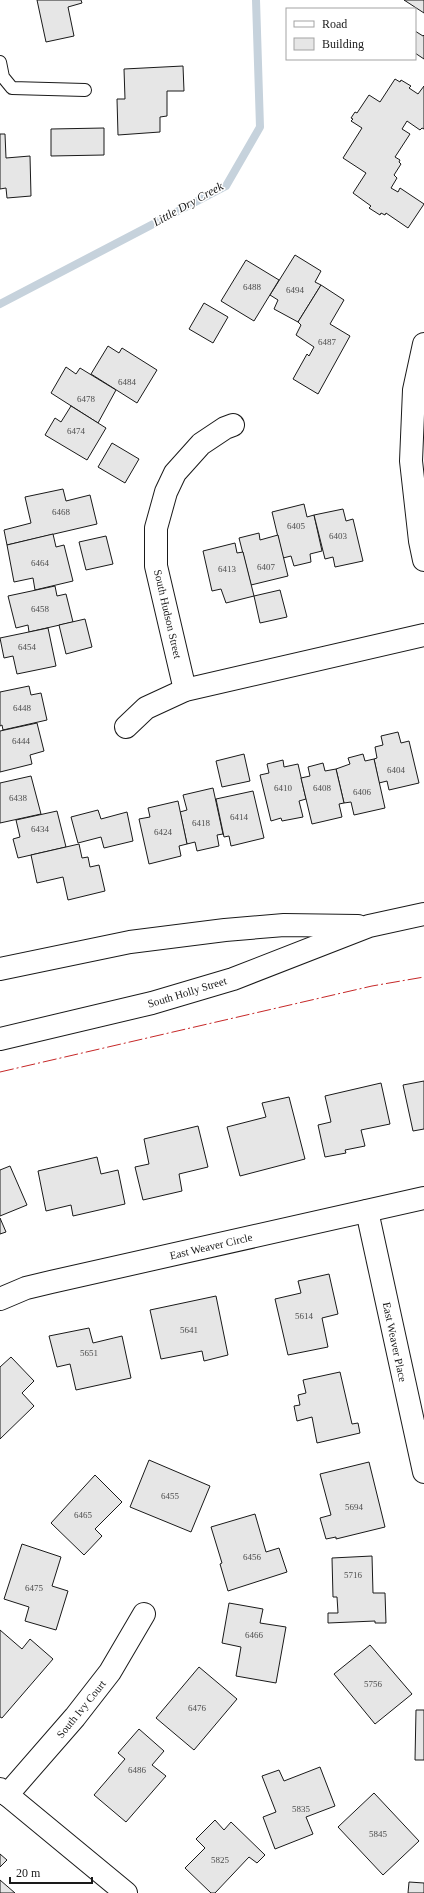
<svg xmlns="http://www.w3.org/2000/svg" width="424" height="1893" viewBox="0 0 424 1893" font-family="Georgia,serif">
<rect width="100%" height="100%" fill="#fff"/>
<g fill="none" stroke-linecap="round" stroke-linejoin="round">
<path stroke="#c6d2dc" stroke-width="8" d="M0,304L226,186L260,127L256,0"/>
</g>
<g fill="#e6e6e6" stroke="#1a1a1a">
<path d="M37,0H81L82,3L68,7L74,36L46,42Z"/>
<path d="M404,0H424V13Z"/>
<path d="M415,31L423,36L424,35V59L415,53Z"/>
<path d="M183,66L184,91H167V116L160,117V132L118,135L117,99H125L124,69Z"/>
<path d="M395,79L400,82L401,80L411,86L409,88L418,94L424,86V129L422,128L420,130L407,121L402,129L410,134L395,157L400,160L399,162L401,164L394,175L397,178L391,188L398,192L400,188L424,204L408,228L386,213L385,215L381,213L380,215L369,208L371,206L353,193L366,173L343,158L362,128L351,121L353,119L351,118L355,112L357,113L369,95L380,102Z"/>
<path d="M104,128V155L51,156V129Z"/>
<path d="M0,134H5L6,158L30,156L31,196L7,198L6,188L0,189Z"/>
<path d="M295,255L321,271L315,282L321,285L298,322L274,309L278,300L270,295Z"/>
<path d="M246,260L279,280L254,321L221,301Z"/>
<path d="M321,285L344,300L330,324L350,336L318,394L293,379L307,354L309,356L314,347L296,335L301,325L298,322Z"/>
<path d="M204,303L228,317L213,343L189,329Z"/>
<path d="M108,346L119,353L122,348L157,370L137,403L91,374Z"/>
<path d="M66,367L76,374L80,368L116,390L98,423L51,393Z"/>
<path d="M71,406L106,428L87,460L45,435L55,418L61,422Z"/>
<path d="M112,443L139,459L125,483L98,467Z"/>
<path d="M63,489L66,501L90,495L97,524L7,545L4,530L31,523L25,497Z"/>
<path d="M304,504L307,517L314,515L322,551L310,554L311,562L294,566L291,556L283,558L272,512Z"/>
<path d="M343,509L346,521L353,519L363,561L335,567L333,557L325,559L314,515Z"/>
<path d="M259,533L260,540L278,535L288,576L251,585L239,538Z"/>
<path d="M53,534L56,547L64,545L73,581L35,590L33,578L14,582L7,545Z"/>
<path d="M106,536L113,564L86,570L79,542Z"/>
<path d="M235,543L237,553L243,552L254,596L226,603L221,589L212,591L203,551Z"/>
<path d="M55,586L57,596L66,594L73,622L29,632L28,625L16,628L8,596Z"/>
<path d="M280,590L287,617L260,623L254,596Z"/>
<path d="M85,619L92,647L66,654L59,625Z"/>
<path d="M48,628L56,666L17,674L13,656L4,658L0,638Z"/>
<path d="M29,686L31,695L41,693L47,720L3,730L2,725L0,726V692Z"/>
<path d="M37,723L44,751L30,755L32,764L0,772V731Z"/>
<path d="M398,732L401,743L409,741L419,783L389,790L387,781L379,783L374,759L377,758L375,747L383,745L381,736Z"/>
<path d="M244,754L250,781L222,787L216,761Z"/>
<path d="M363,754L365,761L374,759L385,808L354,815L351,802L344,803L336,769L350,764L348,758Z"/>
<path d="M283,760L284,767L298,764L306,799L299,801L303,817L282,821L281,818L271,821L260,775L269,773L267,764Z"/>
<path d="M323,763L325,771L336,769L344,803L339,804L342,817L312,824L301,778L310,776L308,767Z"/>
<path d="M31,776L41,814L0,823V783Z"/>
<path d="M213,788L223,834L217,835L219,846L197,851L195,842L187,844L180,812L187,810L183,795Z"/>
<path d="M253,791L264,838L231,846L229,836L224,837L216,799Z"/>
<path d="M178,801L187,844L179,846L181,856L149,864L139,819L150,817L148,808Z"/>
<path d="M98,810L101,819L127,812L133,841L104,848L101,837L78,843L71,817Z"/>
<path d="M57,811L66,847L18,858L13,839L20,837L16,820Z"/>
<path d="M79,844L82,858L88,857L90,867L99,865L105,891L68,900L63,877L37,883L31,855Z"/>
<path d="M424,1081V1129L413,1131L403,1085Z"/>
<path d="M381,1083L390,1124L361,1130L365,1146L345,1150L346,1153L325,1157L318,1125L331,1122L325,1096Z"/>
<path d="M289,1097L305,1159L240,1176L227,1127L266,1117L262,1103Z"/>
<path d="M198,1126L208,1167L179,1174L182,1191L143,1200L135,1167L149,1164L144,1139Z"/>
<path d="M97,1157L101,1174L118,1170L125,1204L73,1216L71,1205L46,1211L38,1171Z"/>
<path d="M10,1166L27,1205L0,1216V1170Z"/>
<path d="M0,1218L6,1232L0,1234Z"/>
<path d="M329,1274L338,1314L322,1318L328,1347L288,1355L275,1299L301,1293L298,1281Z"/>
<path d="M216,1296L228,1355L204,1361L202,1351L161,1359L150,1310Z"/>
<path d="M89,1328L93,1343L122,1336L131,1378L76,1390L70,1364L57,1367L49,1336Z"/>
<path d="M11,1357L34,1381L22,1393L34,1406L0,1439V1367Z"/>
<path d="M340,1372L352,1424L358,1423L360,1433L317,1443L312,1417L297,1421L294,1406L300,1405L298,1395L306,1393L303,1380Z"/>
<path d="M149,1460L210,1486L191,1532L130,1507Z"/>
<path d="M369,1462L385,1527L336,1539V1537L326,1539L320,1518L331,1515L320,1474Z"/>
<path d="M95,1475L122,1502L95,1529L102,1536L84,1555L51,1523Z"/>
<path d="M255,1514L266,1552L279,1548L287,1572L228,1591L220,1564L222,1563L211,1527Z"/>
<path d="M22,1544L61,1557L52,1586L68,1591L56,1630L25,1621L29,1607L4,1599Z"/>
<path d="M372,1556L373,1593H385L386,1623H375V1621L328,1623V1613H338L337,1597H333L332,1558Z"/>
<path d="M229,1603L263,1609L260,1623L286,1627L276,1683L236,1676L241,1647L222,1643Z"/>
<path d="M0,1630L22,1649L30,1639L53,1659L2,1718L0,1717Z"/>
<path d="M370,1645L412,1694L375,1724L334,1674Z"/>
<path d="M199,1667L237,1699L194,1750L156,1718Z"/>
<path d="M416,1710H424V1760H415Z"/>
<path d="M139,1729L164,1751L152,1765L166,1776L126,1822L94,1795L125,1759L118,1753Z"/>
<path d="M320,1767L335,1806L306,1817L313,1834L275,1849L263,1817L276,1812L262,1776L279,1770L284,1781Z"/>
<path d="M374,1793L419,1841L383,1875L338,1827Z"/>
<path d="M215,1820L224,1830L231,1822L265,1855L257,1863L249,1857L215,1893H211L185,1868L205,1848L196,1839Z"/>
<path d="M0,1854L7,1860L0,1867Z"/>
<path d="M0,1880L15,1893H0Z"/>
<path d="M409,1882L424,1883V1893H408Z"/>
</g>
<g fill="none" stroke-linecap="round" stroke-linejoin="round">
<g stroke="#1a1a1a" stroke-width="14">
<path id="service" d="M0,62L3,77L12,88L85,90"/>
</g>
<g stroke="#1a1a1a" stroke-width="24">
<g id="minor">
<path d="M424,344L414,390L411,461L420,541L424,560"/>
<path d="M185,690L156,566V528L166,492L175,473L201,444L225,428L233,425"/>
<path d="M126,727L146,708L185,690L424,635"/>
<path d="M367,1211L424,1472"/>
<path d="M0,1299L26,1288L51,1282L424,1198"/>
<path d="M0,1789L126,1893"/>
<path d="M7,1795L75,1717L110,1672L144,1614"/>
</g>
</g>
<g stroke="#1a1a1a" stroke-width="24">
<g id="secondary">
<path d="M0,969L130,942L225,930L284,925L358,926"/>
<path d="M0,1039L152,1003L233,979L369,926L424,914"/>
</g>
</g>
<use href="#service" stroke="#fff" stroke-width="12"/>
<use href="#minor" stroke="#fff" stroke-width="22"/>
<use href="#secondary" stroke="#fff" stroke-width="22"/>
<path stroke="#c62828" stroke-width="1" stroke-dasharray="14 3 2 3" stroke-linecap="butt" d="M0,1072L372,986L424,977"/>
</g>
<g text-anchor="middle" stroke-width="3" stroke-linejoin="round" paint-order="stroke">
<g font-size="9" fill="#4d4d4d">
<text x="252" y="290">6488</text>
<text x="295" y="293">6494</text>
<text x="327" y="345">6487</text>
<text x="127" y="385">6484</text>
<text x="86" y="402">6478</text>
<text x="76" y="434">6474</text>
<text x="61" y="515">6468</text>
<text x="296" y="529">6405</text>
<text x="338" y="539">6403</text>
<text x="40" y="566">6464</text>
<text x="266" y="570">6407</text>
<text x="227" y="572">6413</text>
<text x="40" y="612">6458</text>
<text x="27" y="650">6454</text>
<text x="22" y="711">6448</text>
<text x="21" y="744">6444</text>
<text x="396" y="773">6404</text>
<text x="283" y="791">6410</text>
<text x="322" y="791">6408</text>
<text x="362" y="795">6406</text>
<text x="18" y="801">6438</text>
<text x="239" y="820">6414</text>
<text x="201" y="826">6418</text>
<text x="40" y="832">6434</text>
<text x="163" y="835">6424</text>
<text x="304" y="1319">5614</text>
<text x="189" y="1333">5641</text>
<text x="89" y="1356">5651</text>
<text x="170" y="1499">6455</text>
<text x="354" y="1510">5694</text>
<text x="83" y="1518">6465</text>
<text x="252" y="1560">6456</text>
<text x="353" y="1578">5716</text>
<text x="34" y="1591">6475</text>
<text x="254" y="1638">6466</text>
<text x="373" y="1687">5756</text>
<text x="197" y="1711">6476</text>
<text x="137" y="1773">6486</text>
<text x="301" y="1812">5835</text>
<text x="378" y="1837">5845</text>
<text x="220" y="1863">5825</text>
</g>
<g font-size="11" fill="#1a1a1a" stroke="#fff">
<text transform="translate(168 614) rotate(77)" y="4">South Hudson Street</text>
<text transform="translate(187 992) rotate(-17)" y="4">South Holly Street</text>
<text transform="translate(211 1246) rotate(-13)" y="4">East Weaver Circle</text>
<text transform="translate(395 1342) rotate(78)" y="4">East Weaver Place</text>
<text transform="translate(81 1709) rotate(-51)" y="4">South Ivy Court</text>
</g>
<g font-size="12" font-style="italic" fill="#1a1a1a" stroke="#fff">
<text transform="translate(188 204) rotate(-29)" y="4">Little Dry Creek</text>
</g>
</g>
<rect x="286" y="8" width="130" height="52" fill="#ffffff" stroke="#a3a3a3"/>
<rect x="294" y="21" width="20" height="6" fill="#ffffff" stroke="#a3a3a3"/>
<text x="322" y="28" font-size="12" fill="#1a1a1a">Road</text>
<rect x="294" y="38" width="20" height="12" fill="#e6e6e6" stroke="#a3a3a3"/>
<text x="322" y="48" font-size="12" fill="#1a1a1a">Building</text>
<path d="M10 1877v6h82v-6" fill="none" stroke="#1a1a1a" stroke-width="2"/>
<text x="16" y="1877" font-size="12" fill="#1a1a1a" stroke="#ffffff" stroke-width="3" paint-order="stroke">20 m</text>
</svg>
